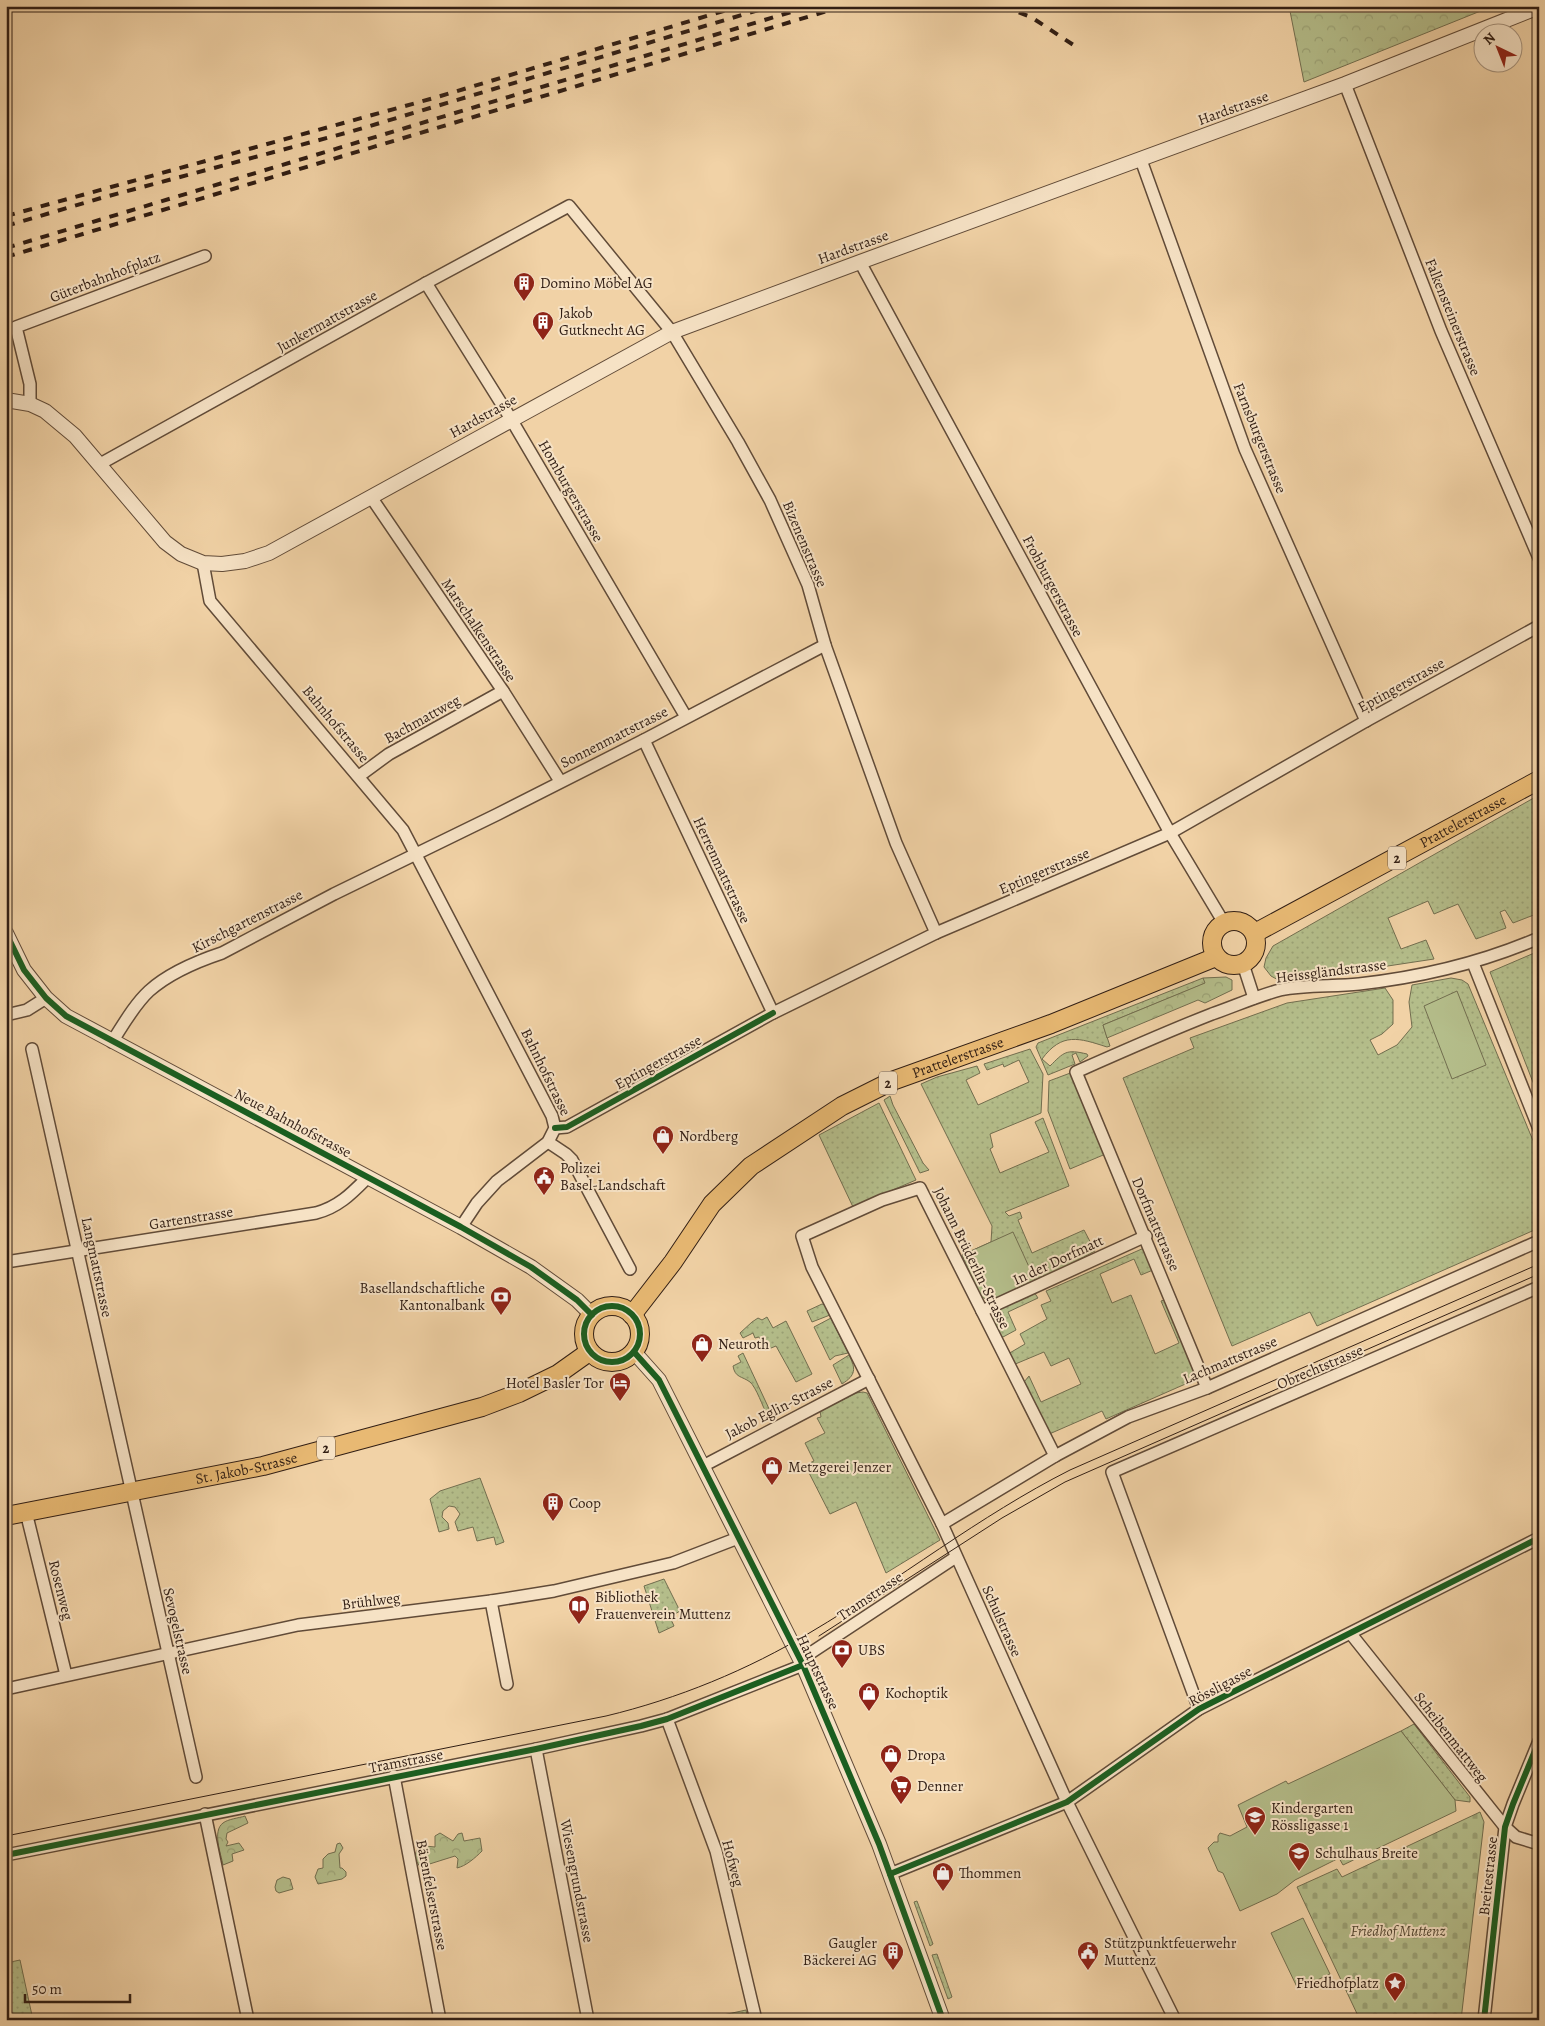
<svg xmlns="http://www.w3.org/2000/svg" width="1545" height="2026" viewBox="0 0 1545 2026" font-family="Alegreya,serif">
<defs>
<pattern id="grass-dots" width="8" height="8" patternUnits="userSpaceOnUse" patternTransform="scale(1.25)"><rect width="8" height="8" fill="#b4bd8a"/><path d="M2 2h.1M6 6h.1" fill="none" stroke="#9ba276" stroke-width="1.8" stroke-linecap="round"/></pattern>
<pattern id="forest-crowns" width="20" height="18" patternUnits="userSpaceOnUse" patternTransform="scale(1.25)"><rect width="20" height="18" fill="#b4bd8a"/><path d="M2 6a3 3 0 1 1 6 0M12 15a3 3 0 1 1 6 0" fill="none" stroke="#9ba276"/></pattern>
<pattern id="cemetery-stones" width="16" height="16" patternUnits="userSpaceOnUse" patternTransform="scale(1.25)"><rect width="16" height="16" fill="#b4bd8a"/><path d="M2 7V4a2 2 0 0 1 4 0v3zM10 15v-3a2 2 0 0 1 4 0v3z" fill="#9ba276"/></pattern>
</defs>
<rect width="100%" height="100%" fill="#f1d2a6"/>
<filter id="stains"><feTurbulence type="fractalNoise" baseFrequency=".004" numOctaves="4"/><feColorMatrix values="0 0 0 0 .2 0 0 0 0 .09 0 0 0 0 .02 0 0 0 .5 -.17"/></filter>
<radialGradient id="worn" r=".72"><stop offset=".6" stop-color="#630" stop-opacity="0"/><stop offset="1" stop-color="#630" stop-opacity=".3"/></radialGradient>
<g fill="url(#grass-dots)" stroke="#726e4f">
<path d="M1539,795V913L1513,923L1505,910L1500,912L1506,928L1476,939L1458,904L1434,914L1428,901L1388,918L1401,949L1426,940L1434,959L1282,982L1271,976L1264,967L1266,958L1273,946Z"/>
<path d="M1539,951V1088L1536,1090L1490,972Z"/>
<path d="M1203,978L1206,983L1103,1025L1110,1046L1107,1047C1079,1038 1062,1032 1042,1059L1050,1066C1064,1052 1066,1049 1087,1054L1088,1056L1080,1062L1076,1053L1072,1055L1075,1064L1048,1075L1036,1047L1038,1043Z"/>
<path d="M1451,978L1462,980L1468,984L1539,1155V1228L1317,1326L1310,1312L1232,1346L1123,1078L1194,1048L1190,1038L1287,1003L1385,988L1393,1000V1024L1382,1034L1370,1040L1378,1055L1397,1045L1412,1027L1409,1002L1412,985Z"/>
<path d="M1030,1049L1043,1074L1041,1113L990,1134L993,1147L990,1149L1000,1173L1049,1152L1035,1122L1043,1118L1069,1186L1005,1212L1009,1216L1020,1212L1022,1218L1018,1220L1032,1253L1084,1230L1095,1251L1036,1282L962,1255L991,1242L992,1226L921,1084L937,1077L977,1066L980,1073L966,1080L978,1105L1029,1082L1019,1060L1004,1067L1003,1064L987,1070L984,1064Z"/>
<path d="M1073,1072L1108,1153L1070,1169L1048,1111L1049,1081Z"/>
<path d="M890,1096L893,1105L923,1163L929,1170L920,1173L884,1100Z"/>
<path d="M879,1103L916,1180L853,1207L819,1135Z"/>
<path d="M1144,1248L1153,1270L1141,1275L1134,1259L1100,1274L1112,1303L1131,1295L1155,1354L1179,1343L1161,1301L1164,1300L1199,1378L1106,1419L1102,1411L1047,1435L1024,1382L1029,1376L1041,1402L1081,1384L1069,1358L1051,1366L1044,1352L1013,1365L1008,1354L1025,1344L1020,1334L1047,1319L1041,1305L1051,1301L1046,1291Z"/>
<path d="M1034,1292L1038,1298L1008,1312L1016,1330L1003,1337L999,1336L991,1323L994,1312Z"/>
<path d="M822,1304L825,1305L830,1315L812,1322L807,1311Z"/>
<path d="M767,1317L773,1328L786,1321L812,1374L796,1382L776,1346L766,1350L759,1337L755,1338L753,1333L743,1338L740,1333L752,1322L758,1318L762,1320Z"/>
<path d="M831,1318L848,1353L835,1356L830,1360L814,1327Z"/>
<path d="M743,1353L771,1413L767,1415C763,1407 756,1387 750,1382C742,1376 735,1378 733,1366L741,1362L738,1356Z"/>
<path d="M849,1355C856,1369 856,1375 842,1384L833,1365Z"/>
<path d="M863,1392L867,1393L870,1399L940,1540L886,1573L856,1502L830,1514L805,1465L814,1461L805,1443L825,1433L817,1418L821,1417L820,1411L856,1393Z"/>
<path d="M480,1478L504,1542L496,1545L494,1537L477,1541L473,1527L458,1531L455,1522L460,1514L455,1507L449,1506L443,1511L442,1517L448,1523L449,1529L439,1532L430,1499L440,1491Z"/>
<path d="M664,1579L680,1611L670,1617L674,1626L659,1633L644,1586Z"/>
<path d="M1414,1724L1470,1797V1802L1455,1800L1401,1731Z"/>
<path d="M917,1901L933,1944L930,1946L914,1902Z"/>
<path d="M937,1954L952,1997L948,1999L932,1955Z"/>
<path d="M20,1960L33,2020H6V1963Z"/>
<path d="M746,2010L748,2020H700Z"/>
</g>
<g fill="url(#forest-crowns)" stroke="#726e4f">
<path d="M1289,6H1493L1304,82Z"/>
<path d="M1226,977L1232,980V990L1205,1003L1198,1000L1107,1038L1103,1025L1205,983L1203,978Z"/>
<path d="M245,1816L248,1823L227,1833L226,1839L228,1842L226,1846L239,1843L244,1850L232,1854L233,1861L223,1865C221,1854 212,1831 223,1823C228,1819 239,1818 245,1816Z"/>
<path d="M440,1833L453,1841L458,1834L462,1833L464,1841L480,1838L482,1851C475,1858 466,1866 457,1868L458,1859L455,1856L420,1867L414,1857L417,1850L425,1846L435,1847V1836Z"/>
<path d="M340,1843L343,1848L339,1854L340,1868H342L346,1872V1876L342,1879L318,1884L315,1877L318,1869L323,1868V1859L328,1854L335,1852L337,1844Z"/>
<path d="M283,1877L290,1879L293,1889L279,1893L276,1891L275,1887L277,1880Z"/>
</g>
<path fill="url(#cemetery-stones)" stroke="#726e4f" d="M1480,1812L1484,1822L1461,2020H1360L1297,1887L1337,1869L1342,1877Z"/>
<g fill="#b4bd8a" stroke="#726e4f">
<path d="M1457,991L1486,1065L1452,1079L1424,1006Z"/>
<path d="M1013,1232L1036,1282L991,1302L980,1296L962,1255Z"/>
<path d="M1401,1731L1455,1800L1456,1811L1343,1865L1339,1858L1295,1880L1277,1894L1240,1911L1223,1873L1218,1871L1208,1848L1214,1842H1218V1836L1220,1833L1230,1836L1247,1827L1238,1805L1286,1781L1288,1784Z"/>
<path d="M1303,1918L1330,1974L1298,1989L1271,1933Z"/>
</g>
<g fill="none" stroke-linecap="round" stroke-linejoin="round">
<g stroke="#614b38" stroke-width="14">
<g id="minor">
<path d="M1345,84L1441,331L1539,558"/>
<path d="M1141,160L1245,449L1366,721"/>
<path d="M860,262L1170,833L1224,923"/>
<path d="M426,283L511,419L686,717"/>
<path d="M30,404V384L16,327L205,256"/>
<path d="M100,464L426,283L569,206L672,332L738,442L770,500L808,585L825,645L896,843L936,933"/>
<path d="M371,497L503,691L560,781"/>
<path d="M203,563L210,601L403,830L552,1116L555,1128L548,1142L497,1181L477,1203L461,1227"/>
<path d="M644,740L773,1013"/>
<path d="M359,776L389,754L503,691"/>
<path d="M1473,963L1539,1129"/>
<path d="M1243,964L1254,998"/>
<path d="M6,1015L27,1010L46,998"/>
<path d="M112,1042C123,1025 134,1005 149,991C169,973 198,961 222,953L334,894L498,814L644,740L825,645"/>
<path d="M32,1049C88,1291 141,1534 196,1777"/>
<path d="M555,1128L567,1127L773,1013L936,933L1170,833L1366,721L1539,626"/>
<path d="M548,1142L566,1154L572,1160L630,1269"/>
<path d="M6,1262L316,1213C339,1207 352,1193 368,1177"/>
<path d="M982,1311L1146,1236"/>
<path d="M1207,1388L1076,1072C1121,1052 1166,1032 1212,1014C1235,1006 1257,996 1280,990C1307,984 1333,987 1359,984C1422,977 1481,963 1539,938"/>
<path d="M1055,1456L920,1188L882,1200L802,1236L812,1267L942,1524L1067,1802L1175,2020"/>
<path d="M703,1466L869,1379"/>
<path d="M26,1512L66,1675"/>
<path d="M942,1524L1055,1456L1128,1417L1207,1388L1539,1241"/>
<path d="M491,1601L507,1684"/>
<path d="M1351,1634L1505,1827L1516,1837L1539,1844"/>
<path d="M800,1660L956,1557"/>
<path d="M6,1689L298,1625L491,1601L554,1591L673,1563L738,1538"/>
<path d="M1199,1709L1112,1472L1539,1287"/>
<path d="M667,1719L716,1851L756,2020"/>
<path d="M536,1749L588,2020"/>
<path d="M394,1776L440,2020"/>
<path d="M205,1814L248,2020"/>
<path d="M6,1855L536,1749L641,1726L667,1719L803,1665"/>
<path d="M890,1874L1067,1802L1199,1709L1539,1538"/>
<path d="M1484,2020L1505,1827L1513,1804L1539,1741"/>
</g>
</g>
<g stroke="#614b38" stroke-width="16">
<g id="tertiary">
<path d="M6,400L30,404L45,411L75,436L165,542L181,554L203,563L222,564L245,561L269,553L672,332L860,262L1345,84L1539,7"/>
<path d="M6,933L24,970L46,998L66,1016L461,1227L531,1267L577,1300L592,1315"/>
<path d="M634,1352L659,1380L803,1665L879,1844L943,2020"/>
</g>
</g>
<g stroke="#311e14" stroke-width="20">
<g id="primary">
<circle cx="1234" cy="943" r="22"/>
<path id="s1" d="M1255,933L1539,780"/>
<circle cx="612" cy="1334" r="28"/>
<path id="s2" d="M632,1315L673,1262L712,1204L751,1166L842,1106L892,1081L1051,1024L1216,957"/>
<path id="s3" d="M6,1516L263,1466L482,1407L519,1393L558,1374L589,1352"/>
</g>
</g>
<use href="#minor" stroke="#f6e2c5" stroke-width="11"/>
<use href="#tertiary" stroke="#f6e2c5" stroke-width="14"/>
<use href="#primary" stroke="#e8b973" stroke-width="18"/>
<g stroke="#311e14" stroke-width="1">
<path d="M819,1636L1002,1518L1065,1482L1539,1274"/>
<path d="M6,1836L606,1716C677,1699 748,1670 811,1632C899,1580 979,1516 1070,1470L1539,1264"/>
</g>
<g stroke="#311e14" stroke-width="4" stroke-dasharray="9 9" stroke-linecap="butt">
<path d="M1002,6L1031,17L1075,46"/>
<path d="M1013,6L1065,7"/>
<path d="M6,216L434,98L740,6"/>
<path d="M6,226L101,198L353,131L772,6"/>
<path d="M6,248L811,6"/>
<path d="M6,257L844,6"/>
</g>
<g stroke="#f6e2c5" stroke-width="9">
<g id="cycleway">
<path d="M6,933L24,970L46,998L66,1016L461,1227L531,1267L577,1300L592,1315"/>
<path d="M555,1128L567,1127L773,1013"/>
<circle cx="612" cy="1334" r="28"/>
<path d="M634,1352L659,1380L803,1665L879,1844L943,2020"/>
<path d="M6,1855L536,1749L641,1726L667,1719L803,1665"/>
<path d="M890,1874L1067,1802L1199,1709L1539,1538"/>
<path d="M1484,2020L1505,1827L1513,1804L1539,1741"/>
</g>
</g>
<use href="#cycleway" stroke="#1b5e20" stroke-width="6"/>
</g>
<defs>
<g id="building-pin" transform="scale(1.125)"><path d="M0 17L-7.5 6A9.5 9.5 0 1 1 7.5 6Z" fill="#8f2418" stroke="#f6e2c5"/><path d="M-4-6H4V6H1V3H-1V6H-4ZM-2.5-4.3h1.7v1.8h-1.7ZM.8-4.3h1.7v1.8H.8ZM-2.5-1h1.7V.8h-1.7ZM.8-1h1.7V.8H.8Z" fill="#fff"/></g>
<g id="shop-pin" transform="scale(1.125)"><path d="M0 17L-7.5 6A9.5 9.5 0 1 1 7.5 6Z" fill="#8f2418" stroke="#f6e2c5"/><path d="M-5-2.5h2.3a2.7 3.5 0 0 1 5.4 0H5L5.5 6h-11ZM-1.5-2.5h3a1.5 2.3 0 0 0-3 0Z" fill="#fff"/></g>
<g id="civic-pin" transform="scale(1.125)"><path d="M0 17L-7.5 6A9.5 9.5 0 1 1 7.5 6Z" fill="#8f2418" stroke="#f6e2c5"/><path d="M-.6-6.5H3V-4.5H.6V-3L4-1V1h2V6H-6V1h2V-1L-.6-3ZM-1.2 2.5V6h2.4V2.5Z" fill="#fff"/></g>
<g id="bank-pin" transform="scale(1.125)"><path d="M0 17L-7.5 6A9.5 9.5 0 1 1 7.5 6Z" fill="#8f2418" stroke="#f6e2c5"/><path d="M-6-4H6V4H-6ZM0-2.3a2.3 2.3 0 1 0 0 4.6a2.3 2.3 0 1 0 0-4.6Z" fill="#fff"/></g>
<g id="hotel-pin" transform="scale(1.125)"><path d="M0 17L-7.5 6A9.5 9.5 0 1 1 7.5 6Z" fill="#8f2418" stroke="#f6e2c5"/><path d="M-6-4.5h1.5V1H6V5H4.5V3h-9V5H-6ZM-4 0a1.8 1.8 0 1 1 3.6 0ZM.5 0V-2.5h3Q6-2.5 6 0Z" fill="#fff"/></g>
<g id="library-pin" transform="scale(1.125)"><path d="M0 17L-7.5 6A9.5 9.5 0 1 1 7.5 6Z" fill="#8f2418" stroke="#f6e2c5"/><path d="M-6-4Q-3-5.5-.7-3.5V5Q-3 3-6 4ZM6-4Q3-5.5 .7-3.5V5Q3 3 6 4Z" fill="#fff"/></g>
<g id="supermarket-pin" transform="scale(1.125)"><path d="M0 17L-7.5 6A9.5 9.5 0 1 1 7.5 6Z" fill="#8f2418" stroke="#f6e2c5"/><path d="M-6-5.5h2.5l.6 2H6L4.5 2H-2.5L-4.4-4H-6ZM-1.5 3.2a1.3 1.3 0 1 0 .1 0ZM3 3.2a1.3 1.3 0 1 0 .1 0Z" fill="#fff"/></g>
<g id="school-pin" transform="scale(1.125)"><path d="M0 17L-7.5 6A9.5 9.5 0 1 1 7.5 6Z" fill="#8f2418" stroke="#f6e2c5"/><path d="M0-5L7-2L0 1L-7-2ZM-4 1L0 2.5L4 1V4Q0 6-4 4Z" fill="#fff"/></g>
<g id="sight-pin" transform="scale(1.125)"><path d="M0 17L-7.5 6A9.5 9.5 0 1 1 7.5 6Z" fill="#8f2418" stroke="#f6e2c5"/><path d="M0-6L1.8-2.2L6-1.7L2.9 1.2L3.7 5.4L0 3.3L-3.7 5.4L-2.9 1.2L-6-1.7L-1.8-2.2Z" fill="#fff"/></g>
</defs>
<g fill-rule="evenodd">
<use href="#building-pin" x="524" y="283"/>
<use href="#building-pin" x="543" y="322"/>
<use href="#shop-pin" x="663" y="1136"/>
<use href="#civic-pin" x="544" y="1177"/>
<use href="#bank-pin" x="501" y="1297"/>
<use href="#shop-pin" x="702" y="1344"/>
<use href="#hotel-pin" x="620" y="1383"/>
<use href="#shop-pin" x="772" y="1467"/>
<use href="#building-pin" x="553" y="1503"/>
<use href="#library-pin" x="579" y="1606"/>
<use href="#bank-pin" x="842" y="1650"/>
<use href="#shop-pin" x="869" y="1693"/>
<use href="#shop-pin" x="891" y="1755"/>
<use href="#supermarket-pin" x="901" y="1786"/>
<use href="#school-pin" x="1255" y="1817"/>
<use href="#school-pin" x="1299" y="1853"/>
<use href="#shop-pin" x="943" y="1873"/>
<use href="#building-pin" x="893" y="1952"/>
<use href="#civic-pin" x="1088" y="1952"/>
<use href="#sight-pin" x="1395" y="1983"/>
</g>
<g text-anchor="middle" stroke-width="4" stroke-linejoin="round" paint-order="stroke">
<g fill="#f6e2c5" stroke="#6c5949" stroke-width="1">
<rect x="1388" y="846.5" width="18" height="23" rx="4"/>
<rect x="879" y="1071.5" width="18" height="23" rx="4"/>
<rect x="317" y="1436.5" width="18" height="23" rx="4"/>
</g>
<g font-size="14" font-weight="bold" fill="#311e14">
<text x="1397" y="863">2</text>
<text x="888" y="1088">2</text>
<text x="326" y="1453">2</text>
</g>
<g font-size="15" fill="#311e14" stroke="#f6e2c5">
<text transform="translate(1233 108) rotate(-20)" y="5">Hardstrasse</text>
<text transform="translate(853 247) rotate(-20)" y="5">Hardstrasse</text>
<text transform="translate(105 277) rotate(-21)" y="5">Güterbahnhofplatz</text>
<text transform="translate(1453 317) rotate(68)" y="5">Falkensteinerstrasse</text>
<text transform="translate(327 321) rotate(-29)" y="5">Junkermattstrasse</text>
<text transform="translate(483 416) rotate(-29)" y="5">Hardstrasse</text>
<text transform="translate(1260 438) rotate(68)" y="5">Farnsburgerstrasse</text>
<text transform="translate(571 491) rotate(60)" y="5">Homburgerstrasse</text>
<text transform="translate(805 544) rotate(67)" y="5">Bizenenstrasse</text>
<text transform="translate(1053 586) rotate(62)" y="5">Frohburgerstrasse</text>
<text transform="translate(479 630) rotate(56)" y="5">Marschalkenstrasse</text>
<text transform="translate(1401 685) rotate(-29)" y="5">Eptingerstrasse</text>
<text transform="translate(422 719) rotate(-29)" y="5">Bachmattweg</text>
<text transform="translate(336 724) rotate(50)" y="5">Bahnhofstrasse</text>
<text transform="translate(614 737) rotate(-27)" y="5">Sonnenmattstrasse</text>
<text dy="5" stroke="none"><textPath href="#s1" startOffset="236">Prattelerstrasse</textPath></text>
<text transform="translate(722 870) rotate(65)" y="5">Herrenmattstrasse</text>
<text transform="translate(1044 871) rotate(-23)" y="5">Eptingerstrasse</text>
<text transform="translate(247 921) rotate(-27)" y="5">Kirschgartenstrasse</text>
<text transform="translate(1331 971) rotate(-7)" y="5">Heissgländstrasse</text>
<text dy="5" stroke="none"><textPath href="#s2" startOffset="426">Prattelerstrasse</textPath></text>
<text transform="translate(658 1062) rotate(-29)" y="5">Eptingerstrasse</text>
<text transform="translate(546 1072) rotate(64)" y="5">Bahnhofstrasse</text>
<text transform="translate(293 1123) rotate(28)" y="5">Neue Bahnhofstrasse</text>
<text transform="translate(191 1218) rotate(-9)" y="5">Gartenstrasse</text>
<text transform="translate(1156 1224) rotate(67)" y="5">Dorfmattstrasse</text>
<text transform="translate(972 1258) rotate(64)" y="5">Johann Brüderlin-Strasse</text>
<text transform="translate(1058 1260) rotate(-25)" y="5">In der Dorfmatt</text>
<text transform="translate(97 1267) rotate(78)" y="5">Langmattstrasse</text>
<text transform="translate(1230 1360) rotate(-23)" y="5">Lachmattstrasse</text>
<text transform="translate(1320 1367) rotate(-23)" y="5">Obrechtstrasse</text>
<text transform="translate(779 1408) rotate(-27)" y="5">Jakob Eglin-Strasse</text>
<text dy="5" stroke="none"><textPath href="#s3" startOffset="245">St. Jakob-Strasse</textPath></text>
<text transform="translate(61 1590) rotate(76)" y="5">Rosenweg</text>
<text transform="translate(870 1596) rotate(-34)" y="5">Tramstrasse</text>
<text transform="translate(371 1601) rotate(-7)" y="5">Brühlweg</text>
<text transform="translate(1002 1621) rotate(66)" y="5">Schulstrasse</text>
<text transform="translate(178 1631) rotate(77)" y="5">Sevogelstrasse</text>
<text transform="translate(818 1672) rotate(65)" y="5">Hauptstrasse</text>
<text transform="translate(1220 1686) rotate(-28)" y="5">Rössligasse</text>
<text transform="translate(1451 1737) rotate(52)" y="5">Scheibenmattweg</text>
<text transform="translate(406 1761) rotate(-11)" y="5">Tramstrasse</text>
<text transform="translate(733 1863) rotate(75)" y="5">Hofweg</text>
<text transform="translate(1488 1876) rotate(-84)" y="5">Breitestrasse</text>
<text transform="translate(577 1881) rotate(79)" y="5">Wiesengrundstrasse</text>
<text transform="translate(432 1895) rotate(79)" y="5">Bärenfelserstrasse</text>
</g>
<g font-size="15" fill="#311e14" stroke="#f6e2c5" text-anchor="start">
<text x="540" y="288">Domino Möbel AG</text>
<text x="559" y="318">Jakob<tspan x="559" dy="17">Gutknecht AG</tspan></text>
<text x="679" y="1141">Nordberg</text>
<text x="560" y="1173">Polizei<tspan x="560" dy="17">Basel-Landschaft</tspan></text>
<text x="485" y="1293" text-anchor="end">Basellandschaftliche<tspan x="485" dy="17">Kantonalbank</tspan></text>
<text x="718" y="1349">Neuroth</text>
<text x="604" y="1388" text-anchor="end">Hotel Basler Tor</text>
<text x="788" y="1472">Metzgerei Jenzer</text>
<text x="569" y="1508">Coop</text>
<text x="595" y="1602">Bibliothek<tspan x="595" dy="17">Frauenverein Muttenz</tspan></text>
<text x="858" y="1655">UBS</text>
<text x="885" y="1698">Kochoptik</text>
<text x="907" y="1760">Dropa</text>
<text x="917" y="1791">Denner</text>
<text x="1271" y="1813">Kindergarten<tspan x="1271" dy="17">Rössligasse 1</tspan></text>
<text x="1315" y="1858">Schulhaus Breite</text>
<text x="959" y="1878">Thommen</text>
<text x="877" y="1948" text-anchor="end">Gaugler<tspan x="877" dy="17">Bäckerei AG</tspan></text>
<text x="1104" y="1948">Stützpunktfeuerwehr<tspan x="1104" dy="17">Muttenz</tspan></text>
<text x="1379" y="1988" text-anchor="end">Friedhofplatz</text>
</g>
<g font-size="15" font-style="italic" fill="#524632" stroke="#f6e2c5">
<text x="1398" y="1936">Friedhof Muttenz</text>
</g>
</g>
<rect width="1545" height="2026" fill="none" stroke="#f1d2a6" stroke-width="25"/>
<rect x="8" y="8" width="1530" height="2011" fill="none" stroke="#311e14" stroke-width="2.5"/>
<rect x="12" y="12" width="1520" height="2001" fill="none" stroke="#311e14"/>
<g transform="translate(1498 48) rotate(317)"><circle r="24" fill="#f6e2c5" stroke="#a7947e"/>
<path d="M0-4L9 19L0 12L-9 19Z" fill="#8f2418"/>
<text y="-8" font-size="14" font-weight="bold" text-anchor="middle" fill="#311e14">N</text>
</g>
<path d="M25 1994v8h105v-8" fill="none" stroke="#311e14" stroke-width="2.5"/>
<text x="32" y="1994" font-size="15" fill="#311e14" stroke="#f6e2c5" stroke-width="4" paint-order="stroke">50 m</text>
<rect width="100%" height="100%" filter="url(#stains)"/>
<rect width="100%" height="100%" fill="url(#worn)"/>
</svg>
